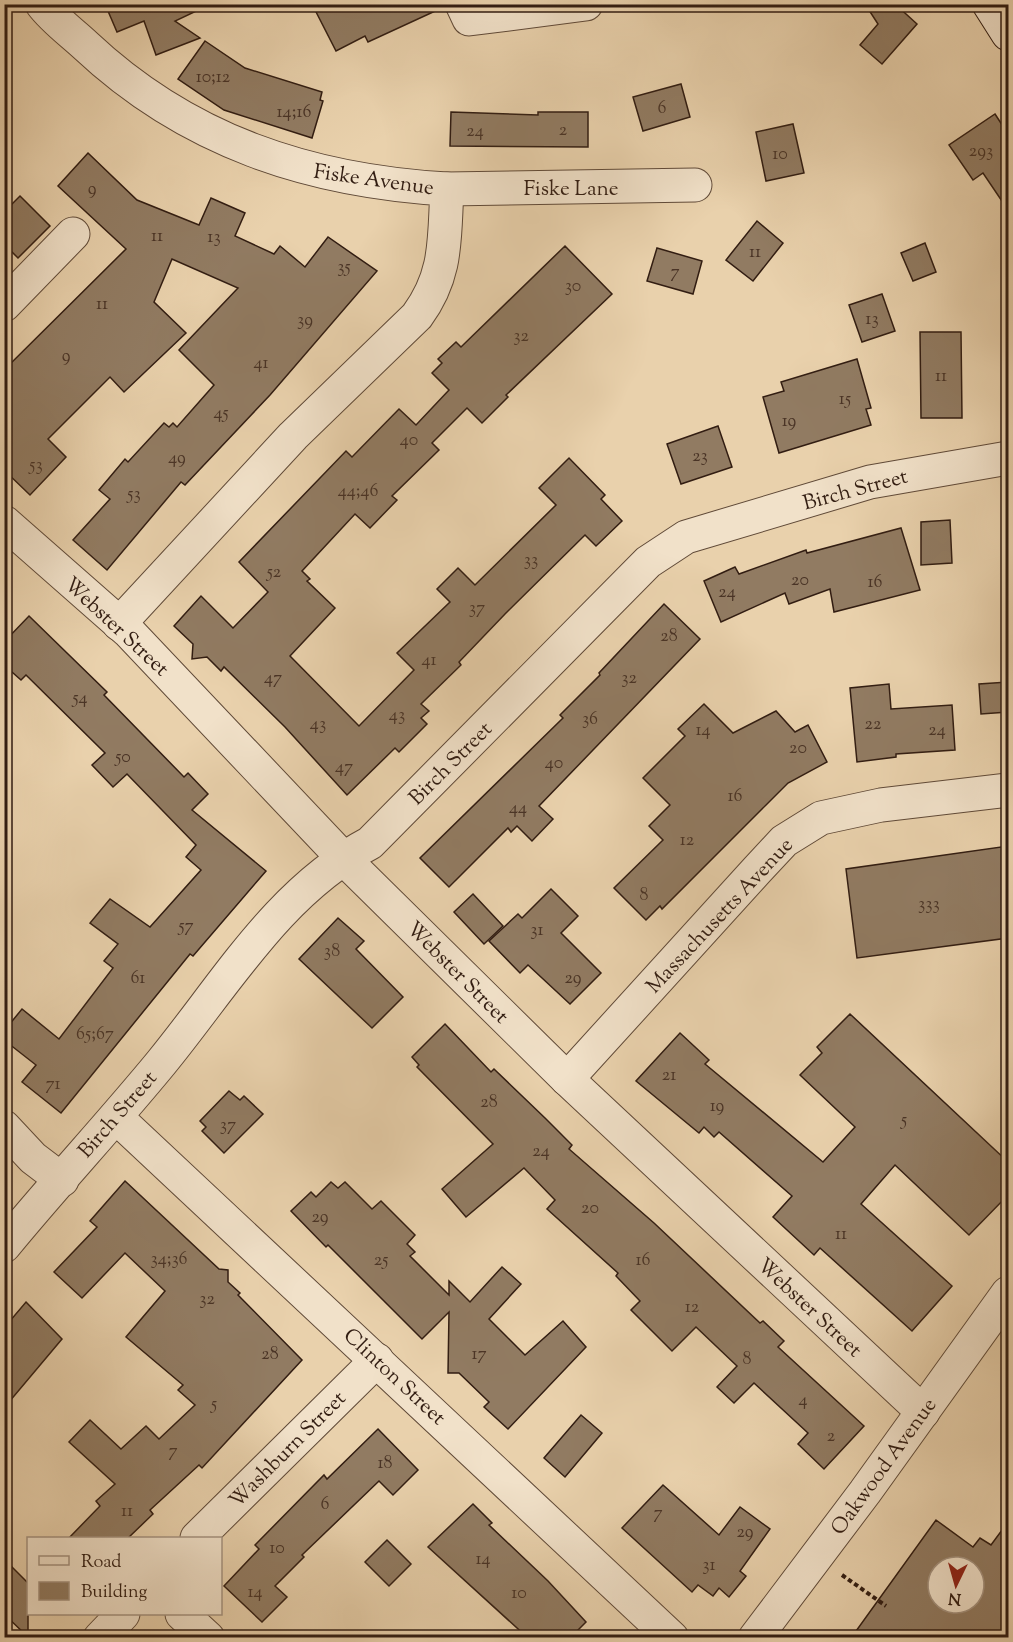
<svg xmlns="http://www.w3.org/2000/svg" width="1013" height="1642" viewBox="0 0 1013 1642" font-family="'Sorts Mill Goudy',serif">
<rect width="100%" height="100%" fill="#e9d1ac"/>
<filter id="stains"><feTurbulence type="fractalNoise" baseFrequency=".00333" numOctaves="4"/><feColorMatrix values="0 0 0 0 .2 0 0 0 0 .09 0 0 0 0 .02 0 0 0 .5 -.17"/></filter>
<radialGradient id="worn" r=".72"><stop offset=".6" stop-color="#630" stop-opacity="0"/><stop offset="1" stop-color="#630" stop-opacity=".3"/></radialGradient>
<g fill="#917b62" stroke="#321d12" stroke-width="1.5" fill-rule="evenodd">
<path d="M105,4H211L175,21L200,38L156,55L144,21L117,32Z"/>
<path d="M312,4H444V7L368,42L365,36L336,51Z"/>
<path d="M865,4H895L917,24L882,64L860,45L878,24Z"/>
<path d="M205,41L245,68L322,92L320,100L323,101L312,138L224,110L178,79Z"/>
<path d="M681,84L690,117L643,131L633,97Z"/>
<path d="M451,112L538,115V112H588V147L450,146Z"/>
<path d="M995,114L1008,134V210L983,173L973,180L949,145Z"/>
<path d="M793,124L804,173L766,181L756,132Z"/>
<path d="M88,153L137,200L199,225L211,198L245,213L235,236L274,254L280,246L305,267L328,237L377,271L270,395L185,485L181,482L107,570L73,540L110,499L99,490L125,459L128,462L164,423L169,427L173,423L177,427L214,385L179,350L238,288L172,259L154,302L186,333L124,392L110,377L48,439L66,457L30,495L4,470V370L126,249L58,186Z"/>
<path d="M20,196L50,226L18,258L4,244V212Z"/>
<path d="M757,221L783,243L753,281L726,260Z"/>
<path d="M925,243L936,272L913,281L901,253Z"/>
<path d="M565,246L612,294L506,395L508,397L482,423L467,408L432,443L439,450L392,496L397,500L370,528L355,514L302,571L310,579L307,581L335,608L290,656L359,726L414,670L397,653L450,602L437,589L458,568L475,585L556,505L539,488L569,458L605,495L601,499L622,521L596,546L585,535L505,614L459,662L461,665L421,704L429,711L421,718L427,724L399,752L395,748L347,795L285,727L224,667L221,671L207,657L192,659L193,644L174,626L201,596L233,628L268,592L239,562L346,451L352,457L399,409L416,425L449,390L432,373L442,363L438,359L456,342L461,347Z"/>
<path d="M657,248L702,261L693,294L647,281Z"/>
<path d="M882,294L895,331L862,342L849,305Z"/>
<path d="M920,332H961L962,418H921Z"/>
<path d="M857,359L871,408L866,409L871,425L779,453L763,397L784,391L781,382Z"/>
<path d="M718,426L732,467L681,484L667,444Z"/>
<path d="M950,520L952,563L921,565V522Z"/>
<path d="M901,528L920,590L834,612L830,589L789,604L785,593L721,622L704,581L735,567L739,574L806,550L807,553Z"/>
<path d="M664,604L700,639L539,806L553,819L532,841L517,826L511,832L508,828L449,887L420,858L563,718L560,715L600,675L599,673Z"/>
<path d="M29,616L107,692L104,695L184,777L188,773L208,794L192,810L266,871L193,956L190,954L61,1113L22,1082L36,1065L4,1040V1031L22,1009L59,1039L113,968L104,961L118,944L90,923L110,899L150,927L201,870L186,857L196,845L127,774L113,787L92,765L105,753L26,675L21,680L4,665V642Z"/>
<path d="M1008,682V712L981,714L979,684Z"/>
<path d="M889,684L891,709L952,705L955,750L896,754V757L857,762L850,688Z"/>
<path d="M704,704L733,733L776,711L795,732L808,725L827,762L788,783L662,909L660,906L646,920L614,888L663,840L649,826L670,805L643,778L685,736L678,729Z"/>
<path d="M1008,846V938L857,958L846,869Z"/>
<path d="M551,889L578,916L561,933L601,973L570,1004L528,965L520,973L489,941L518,914L522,918Z"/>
<path d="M473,894L503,926L484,944L454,912Z"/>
<path d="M338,918L364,941L356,949L403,997L372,1028L299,959Z"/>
<path d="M850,1014L1008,1162V1195L969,1235L895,1165L861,1204L952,1286L912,1331L820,1248L814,1255L773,1217L792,1196L719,1132L714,1137L704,1127L699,1133L636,1081L680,1033L709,1060L705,1064L823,1162L855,1127L800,1075L822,1053L817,1047Z"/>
<path d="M445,1024L491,1072L494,1069L545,1118L572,1145L569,1149L654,1223L760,1323L763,1321L784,1341L778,1347L864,1426L824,1469L798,1444L808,1433L754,1383L734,1403L717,1387L737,1366L696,1327L672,1351L631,1310L640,1301L616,1276L618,1273L547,1209L555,1200L524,1168L466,1217L442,1189L493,1144L417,1067L419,1065L412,1057Z"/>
<path d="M229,1091L240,1100L244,1096L263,1114L224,1153L202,1131L206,1127L200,1121Z"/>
<path d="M125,1181L219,1269L228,1270V1282L240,1293L238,1295L302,1360L202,1468L199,1465L150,1510L153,1514L127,1539H68L100,1506L96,1501L115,1484L69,1442L90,1420L121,1449L146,1426L159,1439L195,1405L178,1390L183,1385L126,1337L165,1291L125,1253L82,1298L54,1272L97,1227L90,1221Z"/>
<path d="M331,1182L338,1188L345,1182L372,1209L381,1201L415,1235L407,1244L415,1252L410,1256L449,1295V1281L470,1302L502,1267L521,1284L489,1319L525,1355L563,1321L586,1347L508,1429L484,1407L489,1402L459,1373H448L449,1312L422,1339L328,1245L326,1247L291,1211L311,1192L316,1197Z"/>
<path d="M26,1302L62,1339L4,1408V1328Z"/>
<path d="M581,1415L602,1433L565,1477L544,1458Z"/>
<path d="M378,1429L418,1470L393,1495L379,1481L302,1555L304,1557L275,1586L287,1597L262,1622L224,1586L259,1549L255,1545L324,1475L327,1479Z"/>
<path d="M663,1485L719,1535L740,1507L770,1529L740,1571L746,1576L729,1597L719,1588L713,1596L698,1585L692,1592L622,1528Z"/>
<path d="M473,1504L492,1523L489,1525L548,1581L586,1622L570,1638H528L428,1547Z"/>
<path d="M936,1520L973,1547L980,1538L991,1545L1008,1522V1638H851ZM938,1567H974V1603H938Z"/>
<path d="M387,1540L411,1564L389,1586L365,1562Z"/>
<path d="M4,1559L28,1583V1637L4,1614Z"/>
</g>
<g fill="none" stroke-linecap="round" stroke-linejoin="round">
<g stroke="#604a38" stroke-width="35">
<g id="minor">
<path d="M42,4C53,19 71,32 85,45C187,141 309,181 447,189C444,238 448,274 417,316L293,436L119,624"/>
<path d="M462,4L469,19L586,4"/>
<path d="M447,189L695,185"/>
<path d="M4,305L73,234"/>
<path d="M4,522L128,631L343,858L567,1079L923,1412"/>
<path d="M567,1079L757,870L784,841L821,818L881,805L1008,790"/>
<path d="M116,1117L672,1638"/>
<path d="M4,1127L33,1158L62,1180"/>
<path d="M4,1246C55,1184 110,1125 161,1063C225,985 279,891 370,843L648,562L686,537L870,482L1008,458"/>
<path d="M197,1538L377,1360"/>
<path d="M182,1614L208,1638"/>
<path d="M100,1638L123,1614"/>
<path d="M755,1638L865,1492L1008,1293"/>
</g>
</g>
<g stroke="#321d12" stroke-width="35">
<path id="secondary" d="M989,4L1008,34"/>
</g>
<path stroke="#321d12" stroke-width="4" stroke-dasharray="4.5 3" stroke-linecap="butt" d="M842,1575L886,1606"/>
<use href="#minor" stroke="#f1e1c9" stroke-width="33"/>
<use href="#secondary" stroke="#f1e1c9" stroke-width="33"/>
</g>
<g text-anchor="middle" stroke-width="4.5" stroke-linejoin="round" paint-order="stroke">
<g font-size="18" fill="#4a3426">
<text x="213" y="82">10;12</text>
<text x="662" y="113">6</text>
<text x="294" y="117">14;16</text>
<text x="563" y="135">2</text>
<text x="475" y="136">24</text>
<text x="981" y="156">293</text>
<text x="780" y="159">10</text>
<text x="92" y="194">9</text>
<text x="157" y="241">11</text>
<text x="214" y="242">13</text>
<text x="755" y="257">11</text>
<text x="344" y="272">35</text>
<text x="675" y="277">7</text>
<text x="573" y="291">30</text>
<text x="102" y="309">11</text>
<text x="872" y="324">13</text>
<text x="305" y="325">39</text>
<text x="521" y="341">32</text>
<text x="66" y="361">9</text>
<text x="261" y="368">41</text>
<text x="941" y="381">11</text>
<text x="845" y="404">15</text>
<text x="221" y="418">45</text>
<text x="789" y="426">19</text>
<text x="409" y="445">40</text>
<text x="700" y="461">23</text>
<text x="177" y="463">49</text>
<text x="36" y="470">53</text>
<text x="358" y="496">44;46</text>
<text x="134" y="499">53</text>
<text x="531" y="565">33</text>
<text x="274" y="577">52</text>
<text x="800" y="585">20</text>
<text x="875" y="587">16</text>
<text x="727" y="597">24</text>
<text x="477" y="613">37</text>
<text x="669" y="641">28</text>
<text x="429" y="665">41</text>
<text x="273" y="683">47</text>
<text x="629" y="683">32</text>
<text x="80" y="703">54</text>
<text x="397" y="720">43</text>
<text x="590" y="724">36</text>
<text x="318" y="729">43</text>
<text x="873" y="729">22</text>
<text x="703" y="735">14</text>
<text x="937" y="735">24</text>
<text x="798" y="753">20</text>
<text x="123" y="762">50</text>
<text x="554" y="768">40</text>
<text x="344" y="772">47</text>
<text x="735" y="801">16</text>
<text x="518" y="813">44</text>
<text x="687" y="845">12</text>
<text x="644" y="900">8</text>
<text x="929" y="909">333</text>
<text x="186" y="931">57</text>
<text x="537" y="935">31</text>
<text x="332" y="956">38</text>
<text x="138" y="983">61</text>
<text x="573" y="983">29</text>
<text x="95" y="1039">65;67</text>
<text x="669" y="1080">21</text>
<text x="53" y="1089">71</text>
<text x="489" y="1107">28</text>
<text x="717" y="1111">19</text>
<text x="904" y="1125">5</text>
<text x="228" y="1130">37</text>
<text x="541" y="1156">24</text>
<text x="590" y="1213">20</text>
<text x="320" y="1222">29</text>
<text x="841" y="1239">11</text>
<text x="169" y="1264">34;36</text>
<text x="381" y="1265">25</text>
<text x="643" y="1265">16</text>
<text x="207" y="1304">32</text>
<text x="692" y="1312">12</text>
<text x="270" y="1359">28</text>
<text x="479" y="1359">17</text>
<text x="747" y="1364">8</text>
<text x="803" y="1405">4</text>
<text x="214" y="1409">5</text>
<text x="831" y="1441">2</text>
<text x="173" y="1456">7</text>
<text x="385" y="1468">18</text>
<text x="325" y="1509">6</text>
<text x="127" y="1516">11</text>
<text x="658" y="1518">7</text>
<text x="745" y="1537">29</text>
<text x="277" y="1553">10</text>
<text x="483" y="1564">14</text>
<text x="709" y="1570">31</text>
<text x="255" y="1597">14</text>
<text x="519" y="1598">10</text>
</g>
<g font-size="21" fill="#321d12" stroke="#f1e1c9">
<text transform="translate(374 179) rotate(8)" y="7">Fiske Avenue</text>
<text x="571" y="195">Fiske Lane</text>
<text transform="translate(855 489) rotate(-15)" y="7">Birch Street</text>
<text transform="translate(117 626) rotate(43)" y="7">Webster Street</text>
<text transform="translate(450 763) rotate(-45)" y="7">Birch Street</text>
<text transform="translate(719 915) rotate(-47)" y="7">Massachusetts Avenue</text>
<text transform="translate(458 972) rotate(45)" y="7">Webster Street</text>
<text transform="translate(117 1114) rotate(-49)" y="7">Birch Street</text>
<text transform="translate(810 1307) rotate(43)" y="7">Webster Street</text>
<text transform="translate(395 1376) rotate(43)" y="7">Clinton Street</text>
<text transform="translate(287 1449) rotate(-45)" y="7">Washburn Street</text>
<text transform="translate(883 1466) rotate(-54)" y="7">Oakwood Avenue</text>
</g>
</g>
<rect width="1013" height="1642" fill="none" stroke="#e9d1ac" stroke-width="24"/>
<rect x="6" y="6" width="1001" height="1630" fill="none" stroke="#321d12" stroke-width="3"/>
<rect x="12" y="12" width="989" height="1618" fill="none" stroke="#321d12" stroke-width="1.5"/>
<rect x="27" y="1537" width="195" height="78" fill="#f1e1c9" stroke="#a59380" stroke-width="1.5"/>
<rect x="39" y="1556" width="30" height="9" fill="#f1e1c9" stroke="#a59380" stroke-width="1.5"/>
<text x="81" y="1567" font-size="18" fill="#321d12">Road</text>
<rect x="39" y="1582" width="30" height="18" fill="#917b62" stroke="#a59380" stroke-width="1.5"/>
<text x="81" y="1597" font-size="18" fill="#321d12">Building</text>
<g transform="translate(956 1585) rotate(185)"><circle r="28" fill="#f1e1c9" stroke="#a59380" stroke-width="1.5"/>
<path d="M0-4.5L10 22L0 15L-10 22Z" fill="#8f2418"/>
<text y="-9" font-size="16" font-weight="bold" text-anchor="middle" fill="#321d12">N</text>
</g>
<rect width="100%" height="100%" filter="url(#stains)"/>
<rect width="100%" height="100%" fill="url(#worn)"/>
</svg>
